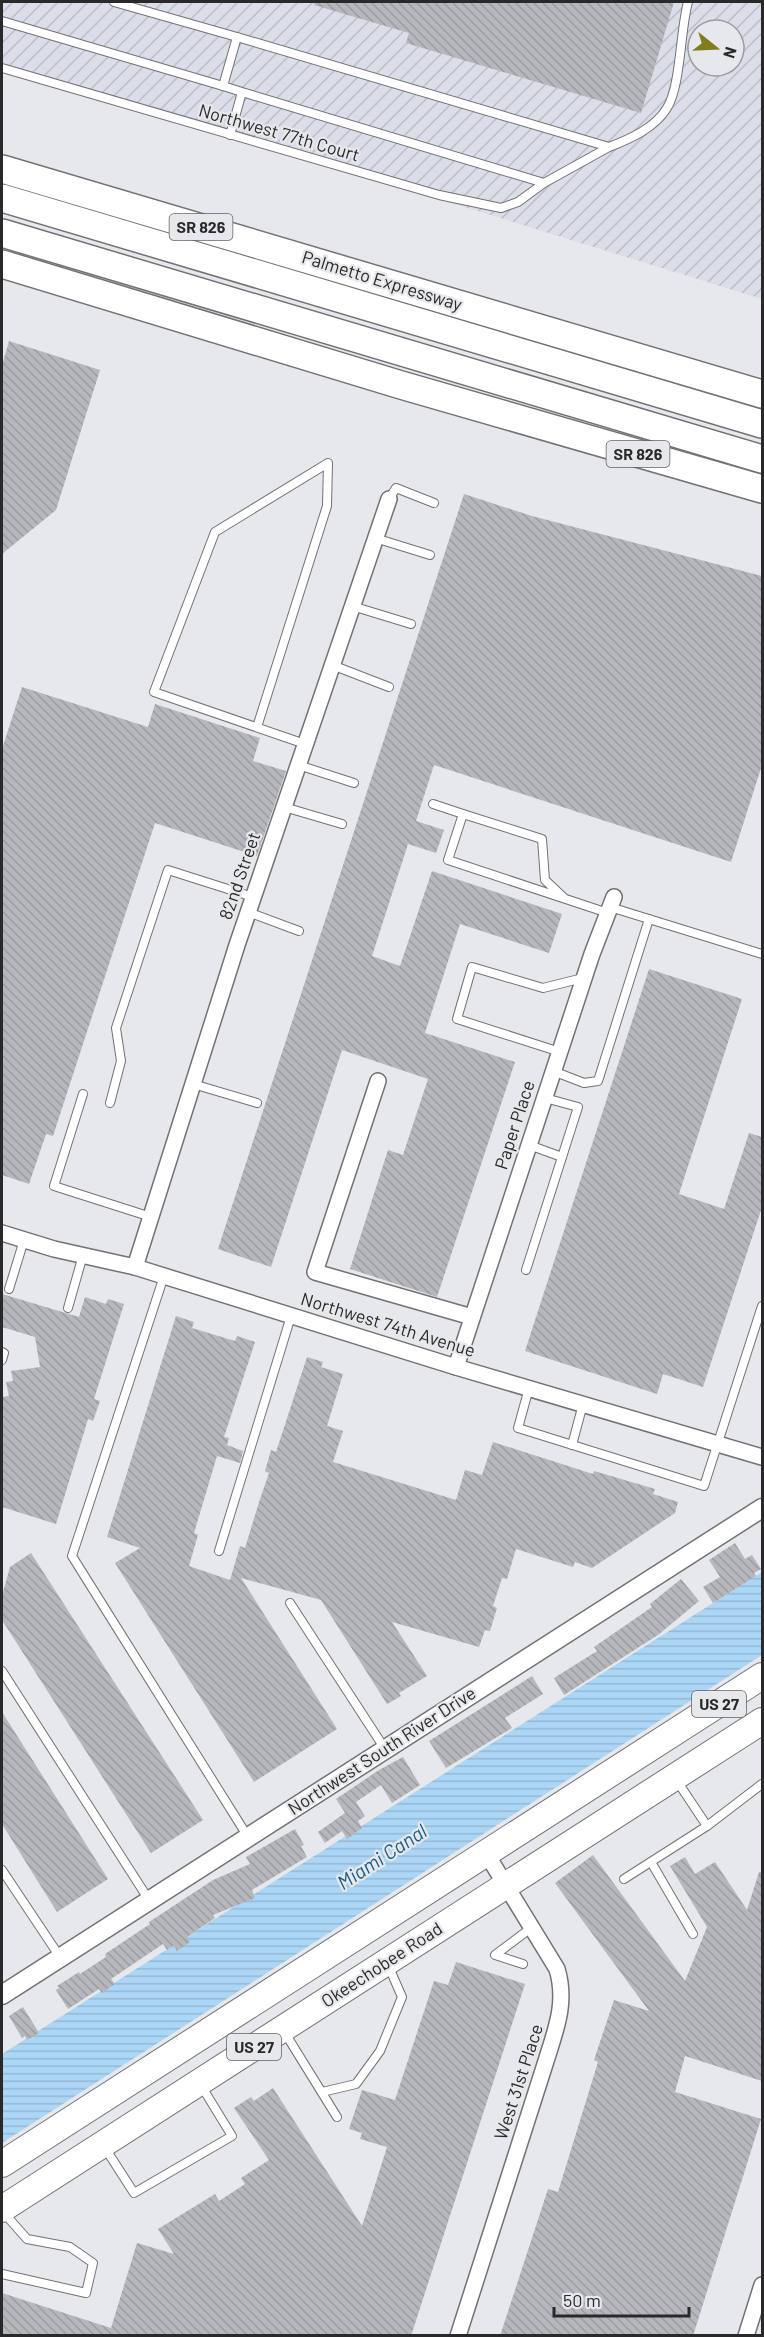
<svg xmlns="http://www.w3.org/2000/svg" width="764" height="2337" viewBox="0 0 764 2337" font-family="Barlow,sans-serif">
<defs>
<pattern id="industrial-furrows" width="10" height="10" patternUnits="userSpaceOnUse" patternTransform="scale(1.5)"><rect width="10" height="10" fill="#dbdde8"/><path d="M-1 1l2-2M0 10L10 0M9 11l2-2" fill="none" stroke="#bcbec7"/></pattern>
<pattern id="water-rules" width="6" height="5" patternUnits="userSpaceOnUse" patternTransform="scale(1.5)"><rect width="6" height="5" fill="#acd6f5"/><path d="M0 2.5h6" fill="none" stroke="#94b8d2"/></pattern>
<pattern id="building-back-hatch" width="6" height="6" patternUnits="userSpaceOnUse" patternTransform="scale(1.5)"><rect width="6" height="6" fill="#b6b7bb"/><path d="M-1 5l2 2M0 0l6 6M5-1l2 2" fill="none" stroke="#9c9da1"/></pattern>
</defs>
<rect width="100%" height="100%" fill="#e7e8ec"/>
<path fill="url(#industrial-furrows)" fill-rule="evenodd" d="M2,2H762V299L2,64ZM698,30H734V66H698Z"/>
<path fill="url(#water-rules)" d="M762,1572V1655L2,2143V2054Z"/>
<g fill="url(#building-back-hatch)">
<path d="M315,2H674L641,113L406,43L409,33L314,5Z"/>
<path d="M9,341L100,370L56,510L2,554V365Z"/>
<path d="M464,494L532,516L762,576V765L731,862L434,765L416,821L444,830L436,853L408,844L372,956L400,966L432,871L562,914L549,953L460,924L425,1033L515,1062L437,1297L350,1269L388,1150L403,1155L428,1079L342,1050L271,1267L218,1249Z"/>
<path d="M22,687L148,727L155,704L260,738L253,761L286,771L257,856L155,823L53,1136L46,1134L29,1184L2,1175V749Z"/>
<path d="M649,969L742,999L679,1194L724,1209L749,1133L762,1137V1207L703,1387L663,1374L657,1394L525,1351Z"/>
<path d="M2,1294L79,1317L85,1297L106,1304L108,1299L124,1304L94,1399L100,1401L93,1421L88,1419L56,1524L2,1507V1397L9,1396L6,1382L13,1381L11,1371L40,1367L35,1337L2,1327Z"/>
<path d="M176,1316L194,1322L192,1328L235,1341L237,1336L255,1342L224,1437L229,1438L227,1445L243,1451L240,1463L217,1456L194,1533L198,1535L189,1566L230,1580L240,1546L245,1548L260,1499L269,1473L265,1471L271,1450L276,1452L307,1357L323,1362L321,1367L343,1374L327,1426L343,1431L333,1462L456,1500L465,1470L482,1475L493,1442L593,1474L594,1471L655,1489L653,1494L678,1502L675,1513L592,1568L575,1562L573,1567L516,1549L507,1579L502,1578L493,1606L497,1608L490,1631L485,1630L479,1647L392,1622L427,1676L399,1693L401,1696L387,1704L321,1600L241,1578L337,1729L254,1782L115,1563L140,1548L107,1537Z"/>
<path d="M735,1543L745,1559L752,1555L761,1569L754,1573L756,1576L713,1603L703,1587L720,1577L709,1560Z"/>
<path d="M31,1553L203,1820L151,1853L2,1620V1596L10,1567Z"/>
<path d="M681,1579L699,1601L658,1635L564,1695L554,1678L597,1651L594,1647L652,1607L650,1604Z"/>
<path d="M532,1676L543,1694L505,1718L512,1728L446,1768L429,1741Z"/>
<path d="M2,1712L108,1879L57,1912L2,1824Z"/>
<path d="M403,1757L420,1785L392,1803L381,1785L356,1802L365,1816L358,1821L362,1828L347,1839L342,1831L325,1843L318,1832L345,1813L336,1799L379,1770Z"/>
<path d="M295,1829L304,1845L301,1846L307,1857L252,1890L255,1898L213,1915L215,1918L187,1937L190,1942L177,1951L174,1945L167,1950L163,1944L111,1979L115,1984L102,1993L99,1989L68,2009L56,1990L59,1988L57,1986L79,1972L80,1974L106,1957L105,1954L150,1924L149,1922L213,1880L250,1864L246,1857Z"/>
<path d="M593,1855L685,1981L707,1927L670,1866L685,1857L695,1874L715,1862L747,1910L759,1872H762V2081L685,2056L675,2092L761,2119L693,2336H500L548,2189L558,2192L598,2062L594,2060L614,2000L649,2011L555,1883Z"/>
<path d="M456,1962L525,1984L411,2336H2V2293L111,2328L137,2243L174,2254L158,2229L215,2194L219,2201L245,2184L241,2178L269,2160L234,2108L251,2097L254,2101L273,2088L362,2226L387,2147L360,2139L362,2133L349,2129L362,2090L395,2100L434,1981L448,1985Z"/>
<path d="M23,2007L39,2033L27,2040L25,2036L22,2038L9,2016Z"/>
</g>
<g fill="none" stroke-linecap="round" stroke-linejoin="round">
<g stroke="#717276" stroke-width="10">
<g id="service">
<path d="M114,2L237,37"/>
<path d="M2,21L223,86"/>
<path d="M2,68L439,195L501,208L518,202L544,183"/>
<path d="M230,135L242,92L544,183L609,147L237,37L223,86L242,92"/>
<path d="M609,147C630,139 655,128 667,108C681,85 680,31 688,2"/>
<path d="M389,499L396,488L434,503"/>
<path d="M375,538L430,555"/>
<path d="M352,606L411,624"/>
<path d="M332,665L389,687"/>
<path d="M257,727L327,506L328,463L215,532L154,692L305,744"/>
<path d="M298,765L354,783"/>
<path d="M433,804L463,814"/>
<path d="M284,807L342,824"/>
<path d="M564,898L545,880L542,839L463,814L448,860L608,913"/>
<path d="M610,907L762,954"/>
<path d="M248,912L299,931"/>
<path d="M560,1052L457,1019L472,967L543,988L583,978"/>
<path d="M553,1071L584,1083L598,1081L649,919"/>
<path d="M193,1084L257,1103"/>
<path d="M83,1094L54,1186L151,1217"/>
<path d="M110,1103L121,1061L116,1028L168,870L253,897"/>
<path d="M529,1145L562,1157"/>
<path d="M526,1270L578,1107L545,1098"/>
<path d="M164,1276L72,1556L248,1837"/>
<path d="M9,1289L24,1240"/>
<path d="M68,1308L83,1255"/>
<path d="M2,1352L4,1353L2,1360"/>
<path d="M529,1388L518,1428L704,1486L762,1306"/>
<path d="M572,1445L583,1404"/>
<path d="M219,1551L291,1316"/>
<path d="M290,1603L385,1749"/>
<path d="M2,1671L149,1900"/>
<path d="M707,1826L762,1784"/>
<path d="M651,1862L693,1934"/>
<path d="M2,1870L60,1957"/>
<path d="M624,1879L707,1826L677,1781"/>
<path d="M523,1964L495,1955L531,1928"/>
<path d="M285,2033L337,2117"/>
<path d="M322,2092L356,2084L380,2051L402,1997L388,1965"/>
<path d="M105,2148L134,2193L232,2136L202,2087"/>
<path d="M2,2274L86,2293L93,2263L70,2247L27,2239L4,2213"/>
</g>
</g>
<g stroke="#717276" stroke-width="18">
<g id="minor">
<path d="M378,1081L315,1272L472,1317"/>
<path d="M2,1233L54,1249L135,1267L456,1367L762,1457"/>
<path d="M135,1267L237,945L389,499"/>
<path d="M456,1367L592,954L614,897"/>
<path d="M458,2336L546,2061C556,2029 567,2002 557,1969L486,1853"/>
<path d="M746,2336L762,2285"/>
</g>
</g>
<g stroke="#717276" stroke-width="21">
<path id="tertiary" d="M2,1995L762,1508"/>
</g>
<g stroke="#717276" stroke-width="28">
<g id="trunk">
<path d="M2,2164L762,1676"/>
<path d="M2,2209L762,1721"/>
</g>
</g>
<g stroke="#717276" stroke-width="30">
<g id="motorway">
<path d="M2,169L762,394"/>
<path d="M2,198L762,424"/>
<path d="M2,233L762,459"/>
<path d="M2,264L401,385L762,489"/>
</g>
</g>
<use href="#service" stroke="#fff" stroke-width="8"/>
<use href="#minor" stroke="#fff" stroke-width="15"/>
<use href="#tertiary" stroke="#fff" stroke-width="18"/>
<use href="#trunk" stroke="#fff" stroke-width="26"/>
<use href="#motorway" stroke="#fff" stroke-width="27"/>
</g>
<g text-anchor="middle" stroke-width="4.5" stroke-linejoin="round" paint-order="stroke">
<g fill="#e7e8ec" stroke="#626265" stroke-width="1.5">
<rect x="169.5" y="214" width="63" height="26" rx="4.5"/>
<rect x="606.5" y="441" width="63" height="26" rx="4.5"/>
<rect x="692" y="1691" width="54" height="26" rx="4.5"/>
<rect x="227" y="2034" width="54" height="26" rx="4.5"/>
</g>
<g font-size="16" font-weight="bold" fill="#29292b">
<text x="201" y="233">SR 826</text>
<text x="638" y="460">SR 826</text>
<text x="719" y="1710">US 27</text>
<text x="254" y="2053">US 27</text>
</g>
<g font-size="18" fill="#29292b" stroke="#e7e8ec">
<text transform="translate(279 133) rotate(16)" y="6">Northwest 77th Court</text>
<text transform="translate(382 281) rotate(17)" y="6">Palmetto Expressway</text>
<text transform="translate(240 876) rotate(-71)" y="6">82nd Street</text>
<text transform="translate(515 1125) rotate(-72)" y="6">Paper Place</text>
<text transform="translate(388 1325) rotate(17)" y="6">Northwest 74th Avenue</text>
<text transform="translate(382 1751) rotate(-33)" y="6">Northwest South River Drive</text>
<text transform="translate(382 1965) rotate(-33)" y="6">Okeechobee Road</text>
<text transform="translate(519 2082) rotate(-72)" y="6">West 31st Place</text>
</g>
<g font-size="20" font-style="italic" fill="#1a5c85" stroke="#e7e8ec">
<text transform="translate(382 1857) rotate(-33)" y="7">Miami Canal</text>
</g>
</g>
<rect width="764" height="2337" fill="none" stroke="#29292b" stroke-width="6"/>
<g transform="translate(716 48) rotate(108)"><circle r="28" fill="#e7e8ec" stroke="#9b9c9f" stroke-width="1.5"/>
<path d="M0-4.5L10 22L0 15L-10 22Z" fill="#837b20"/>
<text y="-9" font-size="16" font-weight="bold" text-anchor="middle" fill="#29292b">N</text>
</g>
<path d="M554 2307v9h135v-9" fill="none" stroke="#29292b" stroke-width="3"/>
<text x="563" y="2307" font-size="18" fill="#29292b" stroke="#e7e8ec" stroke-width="4.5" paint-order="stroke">50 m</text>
</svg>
